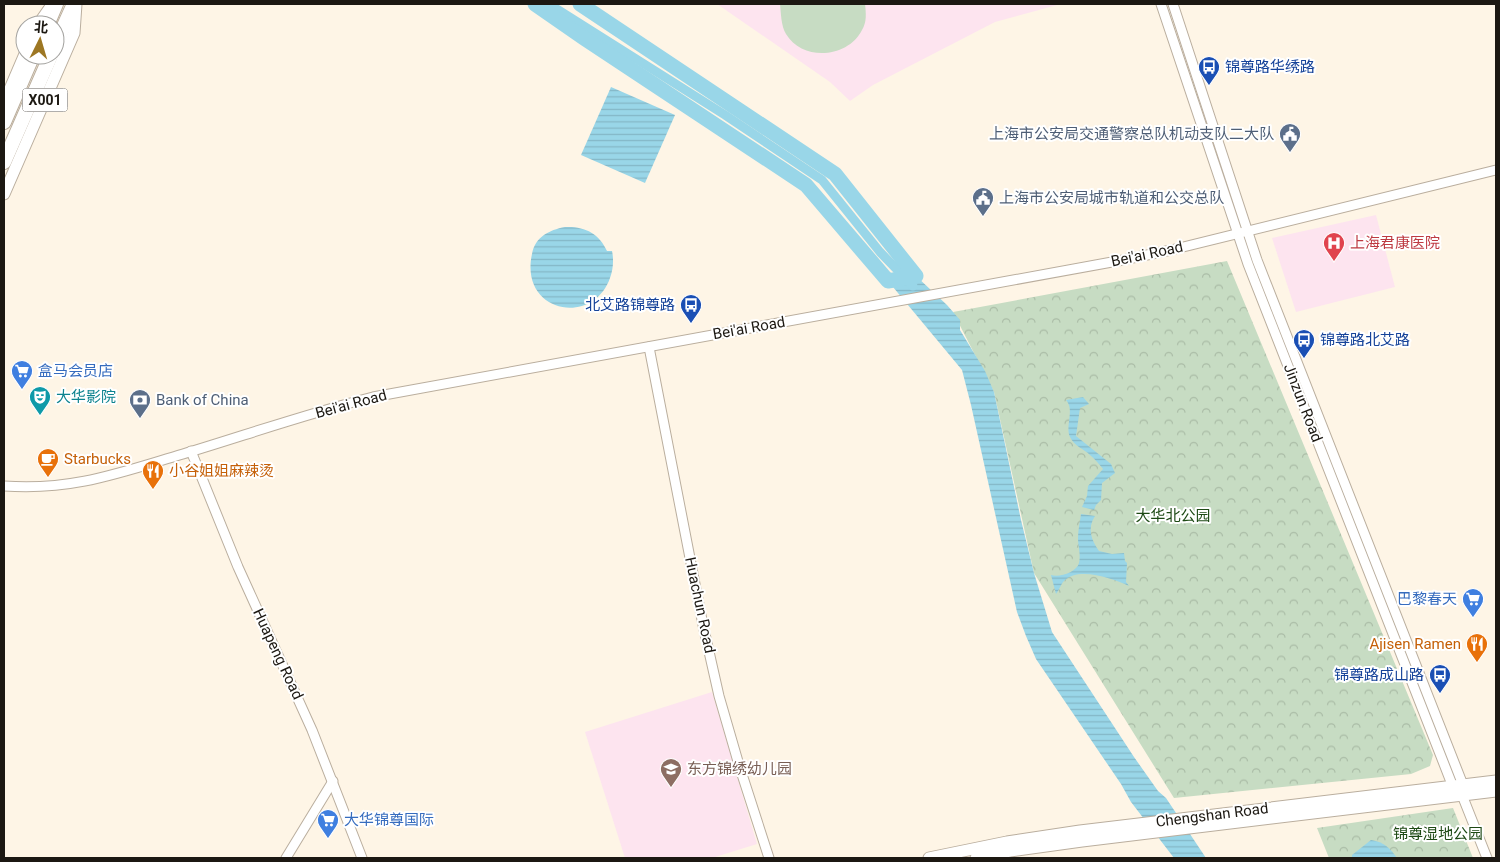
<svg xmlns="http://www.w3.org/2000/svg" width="1500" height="862" viewBox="0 0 1500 862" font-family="Roboto,'Noto Sans SC',sans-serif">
<defs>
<pattern id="park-crowns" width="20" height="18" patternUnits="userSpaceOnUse" patternTransform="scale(1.25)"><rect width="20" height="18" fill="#c7dcc3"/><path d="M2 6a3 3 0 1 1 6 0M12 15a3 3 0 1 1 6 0" fill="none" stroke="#aabca6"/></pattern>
<pattern id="water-rules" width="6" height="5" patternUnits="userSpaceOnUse" patternTransform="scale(1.25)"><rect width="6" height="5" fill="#99d6e8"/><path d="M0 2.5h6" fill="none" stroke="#83b7c6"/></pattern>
</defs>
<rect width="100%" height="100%" fill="#fef5e6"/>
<g fill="#fde4ef">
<path d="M717,4H1061L995,22L873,85L850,101L830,82Z"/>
<path d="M1376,215L1395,287L1296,312L1272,238Z"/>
<path d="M712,692L757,844L712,858H625L585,732Z"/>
</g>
<g fill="url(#park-crowns)">
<path d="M1227,261L1433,755L1430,766L1411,774L1174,798L1034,573L994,392L953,312Z"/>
<path d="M1453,808L1473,858H1329L1317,828Z"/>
</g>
<path fill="#c7dcc3" d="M780,4H865C866,13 867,22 862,30C848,58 803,62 786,34C781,26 781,13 780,4Z"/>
<g fill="url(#water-rules)">
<path d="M611,87L675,115L645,183L581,155Z"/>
<path d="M565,227C584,226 599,233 607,251H612C614,260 613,270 610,278C593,327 519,313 532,254C535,237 549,230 565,227Z"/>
<path d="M916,276L947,305L960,320V330L985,371L994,392L1021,520L1034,573L1052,632L1134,757L1158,791L1166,798L1206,858H1174L1131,802L1121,784L1036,659L1026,636L1017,612L971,405L962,370L888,281Z"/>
<path d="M1083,397L1089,404L1080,408L1076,436L1111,464L1115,473L1102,483L1101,500L1096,505L1094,510L1082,507L1087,496L1088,486L1103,469C1099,464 1095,459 1090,455C1084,449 1074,446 1070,437C1065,425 1075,410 1066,400Z"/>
<path d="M1081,514L1095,516C1087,528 1091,540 1099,551L1112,554L1124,553L1125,561L1127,563L1126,582L1129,586C1113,579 1079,566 1064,581C1061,584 1059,590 1056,594L1051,575C1059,578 1077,572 1079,563C1081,555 1078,546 1078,538C1078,530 1080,522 1081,514Z"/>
<path d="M1371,840C1384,842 1390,848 1397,858H1352V855Z"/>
</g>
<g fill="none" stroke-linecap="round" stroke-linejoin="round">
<path stroke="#99d6e8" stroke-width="9" d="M549,4L725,115L822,180L880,252L913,286"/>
<path stroke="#99d6e8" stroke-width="15" d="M535,4L584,38L806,185L888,281L916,276L835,174L580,4"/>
<g stroke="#baae9e" stroke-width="11">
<g id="minor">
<path d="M1161,4L1248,264L1453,787L1457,790"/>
<path d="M1173,4L1257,260L1463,785L1462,795L1487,858"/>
<path d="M649,347L703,625L719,696L739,765L769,858"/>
<path d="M191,451L238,567L312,730L362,858"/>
<path d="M4,486C72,491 119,473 183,454C246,435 309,413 373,397L1123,260L1171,250L1496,170"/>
<path d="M286,858L333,781"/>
</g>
</g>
<g stroke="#baae9e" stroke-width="13">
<g id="major">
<path d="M38,25L52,5"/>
<path d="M4,103L25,54"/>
<path d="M4,194L74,33L76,4"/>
<path d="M929,858L1007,842L1080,831L1496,781"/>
<path d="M976,858L1010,851L1082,841L1496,791"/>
</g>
</g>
<g stroke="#baae9e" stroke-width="16">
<g id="highway">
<path d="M47,25L56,4"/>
<path d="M55,46L74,4"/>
<path d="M4,122L33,55"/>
<path d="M4,162L51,55"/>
</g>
</g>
<use href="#minor" stroke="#fff" stroke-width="9"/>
<use href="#major" stroke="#fff" stroke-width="11"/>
<use href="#highway" stroke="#fff" stroke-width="14"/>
</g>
<defs>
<g id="bus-pin" transform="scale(1.125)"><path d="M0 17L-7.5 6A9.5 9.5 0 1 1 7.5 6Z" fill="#1a4fb4" stroke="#fff"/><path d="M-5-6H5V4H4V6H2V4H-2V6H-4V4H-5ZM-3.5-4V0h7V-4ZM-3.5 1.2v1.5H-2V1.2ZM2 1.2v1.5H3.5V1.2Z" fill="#fff"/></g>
<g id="civic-pin" transform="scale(1.125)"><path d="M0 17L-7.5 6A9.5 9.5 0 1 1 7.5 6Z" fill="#5c6f8a" stroke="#fff"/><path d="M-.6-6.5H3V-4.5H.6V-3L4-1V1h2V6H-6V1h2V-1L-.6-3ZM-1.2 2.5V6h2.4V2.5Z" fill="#fff"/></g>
<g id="hospital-pin" transform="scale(1.125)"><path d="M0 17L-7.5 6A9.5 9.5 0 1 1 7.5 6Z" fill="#e0444e" stroke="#fff"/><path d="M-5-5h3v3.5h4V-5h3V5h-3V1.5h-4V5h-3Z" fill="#fff"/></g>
<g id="supermarket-pin" transform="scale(1.125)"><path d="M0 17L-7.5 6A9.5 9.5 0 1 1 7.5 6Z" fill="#3f7fe0" stroke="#fff"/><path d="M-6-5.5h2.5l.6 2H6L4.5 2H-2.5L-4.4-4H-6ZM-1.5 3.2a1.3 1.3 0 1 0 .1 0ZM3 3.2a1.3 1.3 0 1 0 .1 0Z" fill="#fff"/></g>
<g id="theatre-pin" transform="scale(1.125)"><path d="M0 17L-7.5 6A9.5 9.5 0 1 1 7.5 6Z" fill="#0f9aa8" stroke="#fff"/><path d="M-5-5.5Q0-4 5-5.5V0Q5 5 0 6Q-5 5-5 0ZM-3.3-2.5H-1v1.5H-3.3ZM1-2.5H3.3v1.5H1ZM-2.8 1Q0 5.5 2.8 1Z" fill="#fff"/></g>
<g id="bank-pin" transform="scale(1.125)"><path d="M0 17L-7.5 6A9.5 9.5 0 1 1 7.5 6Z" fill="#5c6f8a" stroke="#fff"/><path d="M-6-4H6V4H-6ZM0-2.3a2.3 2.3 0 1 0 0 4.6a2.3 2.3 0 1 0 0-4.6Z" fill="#fff"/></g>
<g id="cafe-pin" transform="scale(1.125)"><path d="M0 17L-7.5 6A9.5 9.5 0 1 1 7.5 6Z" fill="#e8710a" stroke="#fff"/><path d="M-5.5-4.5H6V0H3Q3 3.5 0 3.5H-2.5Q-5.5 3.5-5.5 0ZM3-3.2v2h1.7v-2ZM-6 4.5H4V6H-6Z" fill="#fff"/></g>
<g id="restaurant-pin" transform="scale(1.125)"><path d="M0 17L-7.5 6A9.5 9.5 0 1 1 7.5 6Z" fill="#e8710a" stroke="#fff"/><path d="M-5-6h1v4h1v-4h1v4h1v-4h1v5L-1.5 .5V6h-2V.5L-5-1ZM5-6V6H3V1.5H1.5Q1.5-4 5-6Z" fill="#fff"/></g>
<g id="school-pin" transform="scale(1.125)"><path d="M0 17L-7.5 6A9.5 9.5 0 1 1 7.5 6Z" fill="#8d6e63" stroke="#fff"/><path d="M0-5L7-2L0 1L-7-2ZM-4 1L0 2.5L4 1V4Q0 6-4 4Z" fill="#fff"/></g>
</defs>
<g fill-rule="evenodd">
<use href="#bus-pin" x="1209" y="67"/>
<use href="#civic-pin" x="1290" y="134"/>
<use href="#civic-pin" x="983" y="198"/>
<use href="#hospital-pin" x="1334" y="243"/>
<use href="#bus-pin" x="691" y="305"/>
<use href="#bus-pin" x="1304" y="340"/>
<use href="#supermarket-pin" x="22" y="371"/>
<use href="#theatre-pin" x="40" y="397"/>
<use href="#bank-pin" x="140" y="400"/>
<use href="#cafe-pin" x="48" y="459"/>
<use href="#restaurant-pin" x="153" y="471"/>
<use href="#supermarket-pin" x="1473" y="599"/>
<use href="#restaurant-pin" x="1477" y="644"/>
<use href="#bus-pin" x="1440" y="675"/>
<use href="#school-pin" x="671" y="769"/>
<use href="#supermarket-pin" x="328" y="820"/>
</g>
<g text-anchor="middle" stroke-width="4" stroke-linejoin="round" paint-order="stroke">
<rect fill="#fff" stroke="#605d59" stroke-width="1" x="22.5" y="88.5" width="45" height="23" rx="4"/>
<g font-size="14" font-weight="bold" fill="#1c1812">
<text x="45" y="105">X001</text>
</g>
<g font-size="15" fill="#164399" stroke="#fff" text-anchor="start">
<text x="1225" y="72">锦尊路华绣路</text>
<text x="675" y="310" text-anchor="end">北艾路锦尊路</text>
<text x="1320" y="345">锦尊路北艾路</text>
<text x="1424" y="680" text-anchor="end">锦尊路成山路</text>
</g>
<g font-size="15" fill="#4e5e75" stroke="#fff" text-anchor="start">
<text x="1274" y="139" text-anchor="end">上海市公安局交通警察总队机动支队二大队</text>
<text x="999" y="203">上海市公安局城市轨道和公交总队</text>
<text x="156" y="405">Bank of China</text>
</g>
<g font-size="15" fill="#be3a42" stroke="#fff" text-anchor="start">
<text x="1350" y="248">上海君康医院</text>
</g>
<g font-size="15" fill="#1c1812" stroke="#fff">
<text transform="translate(1147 254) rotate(-12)" y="5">Bei'ai Road</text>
<text transform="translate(749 328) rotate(-10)" y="5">Bei'ai Road</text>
<text transform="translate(1303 403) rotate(69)" y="5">Jinzun Road</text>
<text transform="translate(351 404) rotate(-15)" y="5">Bei'ai Road</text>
<text transform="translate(700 605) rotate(78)" y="5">Huachun Road</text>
<text transform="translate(278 654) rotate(65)" y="5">Huapeng Road</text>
<text transform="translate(1212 815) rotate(-7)" y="5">Chengshan Road</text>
</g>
<g font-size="15" fill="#366cbe" stroke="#fff" text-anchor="start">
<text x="38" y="376">盒马会员店</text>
<text x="1457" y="604" text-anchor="end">巴黎春天</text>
<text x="344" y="825">大华锦尊国际</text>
</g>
<g font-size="15" fill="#0d838f" stroke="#fff" text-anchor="start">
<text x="56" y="402">大华影院</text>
</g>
<g font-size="15" fill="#c56008" stroke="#fff" text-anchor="start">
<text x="64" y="464">Starbucks</text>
<text x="169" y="476">小谷姐姐麻辣烫</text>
<text x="1461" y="649" text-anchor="end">Ajisen Ramen</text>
</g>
<g font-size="15" fill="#1d4914" stroke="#fff">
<text x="1173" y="521">大华北公园</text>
<text x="1438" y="839">锦尊湿地公园</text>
</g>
<g font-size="15" fill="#785e54" stroke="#fff" text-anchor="start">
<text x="687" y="774">东方锦绣幼儿园</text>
</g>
</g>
<rect width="1500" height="862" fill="none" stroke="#1c1812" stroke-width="10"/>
<g transform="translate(40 40) rotate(5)"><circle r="24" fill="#ffffff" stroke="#a4a3a0"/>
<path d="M0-4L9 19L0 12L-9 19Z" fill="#9d7723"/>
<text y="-8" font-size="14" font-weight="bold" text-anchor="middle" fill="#1c1812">北</text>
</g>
</svg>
